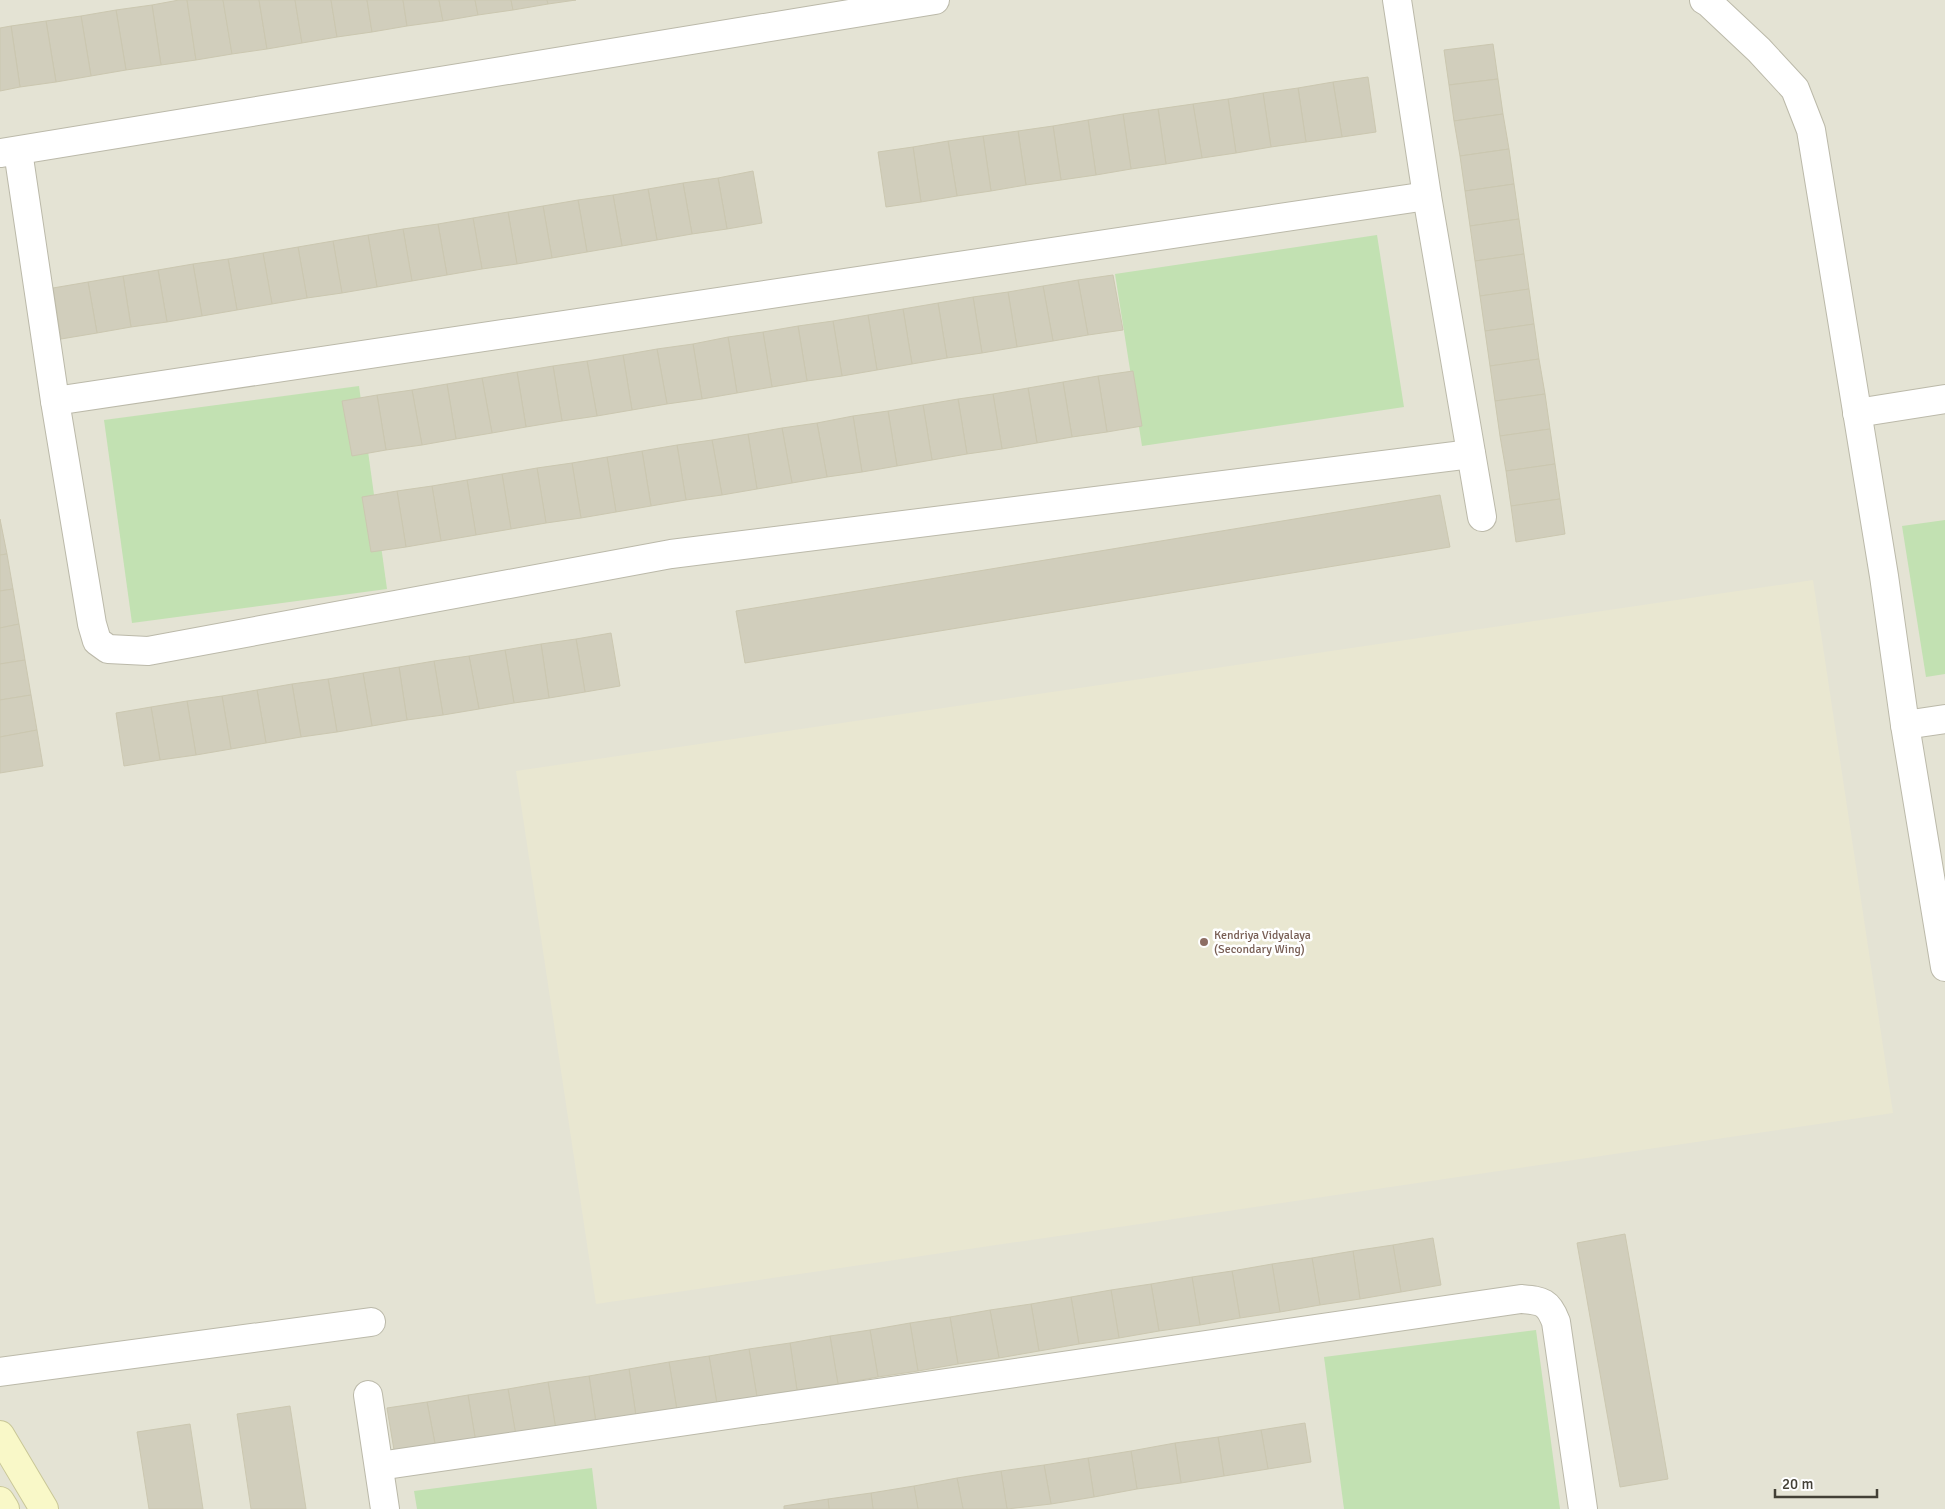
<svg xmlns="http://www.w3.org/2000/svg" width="1945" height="1509" viewBox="0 0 1945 1509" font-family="Signika,sans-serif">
<rect width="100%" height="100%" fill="#f1f0e6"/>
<rect fill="#e4e3d4" x="0" y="0" width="1945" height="1509"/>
<path fill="#e9e7d1" d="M1813,580L1893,1113L596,1304L516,771Z"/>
<g fill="#c2e1b2">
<path d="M1377,235L1404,407L1142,446L1115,274Z"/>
<path d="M359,386L387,589L132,623L104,420Z"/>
<path d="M1945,520V674L1926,677L1902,526Z"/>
<path d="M1536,1330L1560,1509H1344L1324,1357Z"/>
<path d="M592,1468L597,1509H417L414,1491Z"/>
</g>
<g fill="#d1cebc" stroke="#cbc7b0">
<path d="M179,0H187L196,60L161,65L152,5Z"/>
<path d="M187,0H223L232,54L196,60Z"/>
<path d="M223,0H259L267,49L232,54Z"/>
<path d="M259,0H295L302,43L267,49Z"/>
<path d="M295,0H331L337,37L302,43Z"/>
<path d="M331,0H367L372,32L337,37Z"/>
<path d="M367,0H403L407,26L372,32Z"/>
<path d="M403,0H439L443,21L407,26Z"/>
<path d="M439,0H475L478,15L443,21Z"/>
<path d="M475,0H511L513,10L478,15Z"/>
<path d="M511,0H547L548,4L513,10Z"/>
<path d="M547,0H576L548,4Z"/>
<path d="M152,5L161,65L126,70L116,10Z"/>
<path d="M116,10L126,70L91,76L81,16Z"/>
<path d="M81,16L91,76L56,82L46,21Z"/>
<path d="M46,21L56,82L20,87L11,26Z"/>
<path d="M11,26L20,87L0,91V28Z"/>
<path d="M1493,44L1498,79L1449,85L1444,50Z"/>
<path d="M1368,77L1376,132L1342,137L1333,82Z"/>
<path d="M1498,79L1503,114L1454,121L1449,85Z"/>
<path d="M1333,82L1342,137L1306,142L1298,88Z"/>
<path d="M1298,88L1306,142L1271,147L1263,93Z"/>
<path d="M1263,93L1271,147L1236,153L1228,99Z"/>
<path d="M1228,99L1236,153L1202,158L1193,104Z"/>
<path d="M1193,104L1202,158L1166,164L1158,109Z"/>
<path d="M1158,109L1166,164L1131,169L1123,114Z"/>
<path d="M1123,114L1131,169L1096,175L1088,120Z"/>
<path d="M1503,114L1509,149L1460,156L1454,121Z"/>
<path d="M1088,120L1096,175L1061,180L1053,126Z"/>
<path d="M1053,126L1061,180L1026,185L1018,131Z"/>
<path d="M1018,131L1026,185L991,191L983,136Z"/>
<path d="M983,136L991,191L957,196L948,141Z"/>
<path d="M948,141L957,196L921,202L913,147Z"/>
<path d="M913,147L921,202L886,207L878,152Z"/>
<path d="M1509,149L1514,184L1465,191L1460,156Z"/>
<path d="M753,171L762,223L727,229L718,178Z"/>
<path d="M718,178L727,229L692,234L683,183Z"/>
<path d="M683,183L692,234L657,240L648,189Z"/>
<path d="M1514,184L1519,219L1470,226L1465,191Z"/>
<path d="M648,189L657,240L622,246L613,195Z"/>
<path d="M613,195L622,246L587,252L578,200Z"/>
<path d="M578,200L587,252L552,258L543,206Z"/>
<path d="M543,206L552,258L517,264L508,212Z"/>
<path d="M508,212L517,264L482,269L473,218Z"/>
<path d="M473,218L482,269L447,275L438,224Z"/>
<path d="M1519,219L1524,254L1475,261L1470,226Z"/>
<path d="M438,224L447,275L412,281L403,229Z"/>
<path d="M403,229L412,281L377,287L368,235Z"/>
<path d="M368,235L377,287L342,293L333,241Z"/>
<path d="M333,241L342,293L307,298L298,247Z"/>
<path d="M298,247L307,298L272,304L263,253Z"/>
<path d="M263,253L272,304L237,310L228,259Z"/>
<path d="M1524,254L1529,289L1480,296L1475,261Z"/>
<path d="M228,259L237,310L202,316L193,264Z"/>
<path d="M193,264L202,316L167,322L158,270Z"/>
<path d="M158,270L167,322L131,327L123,276Z"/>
<path d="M1113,275L1123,330L1088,335L1078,280Z"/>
<path d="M123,276L131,327L97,333L88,282Z"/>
<path d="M1078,280L1088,335L1053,341L1043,286Z"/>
<path d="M88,282L97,333L61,339L53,288Z"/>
<path d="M1043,286L1053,341L1017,347L1008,292Z"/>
<path d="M1529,289L1534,324L1485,331L1480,296Z"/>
<path d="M1008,292L1017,347L982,353L973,297Z"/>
<path d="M973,297L982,353L947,358L938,303Z"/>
<path d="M938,303L947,358L912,364L903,309Z"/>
<path d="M903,309L912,364L877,370L868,315Z"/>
<path d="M868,315L877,370L842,376L833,321Z"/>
<path d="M833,321L842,376L807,381L798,326Z"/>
<path d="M1534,324L1539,359L1490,366L1485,331Z"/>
<path d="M798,326L807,381L772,387L763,332Z"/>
<path d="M763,332L772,387L737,393L728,337Z"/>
<path d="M728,337L737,393L702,399L693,344Z"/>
<path d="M693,344L702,399L667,404L657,349Z"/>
<path d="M657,349L667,404L632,410L623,355Z"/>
<path d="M623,355L632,410L597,416L587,361Z"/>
<path d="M1539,359L1545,394L1495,401L1490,366Z"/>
<path d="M587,361L597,416L562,421L553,366Z"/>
<path d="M553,366L562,421L526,427L517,372Z"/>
<path d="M1133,371L1142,426L1107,432L1098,376Z"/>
<path d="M517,372L526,427L492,433L482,378Z"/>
<path d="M1098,376L1107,432L1072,437L1063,382Z"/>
<path d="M482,378L492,433L456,439L447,384Z"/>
<path d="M1063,382L1072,437L1037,443L1028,388Z"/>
<path d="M447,384L456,439L422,445L412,390Z"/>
<path d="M1028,388L1037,443L1002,449L993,394Z"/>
<path d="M412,390L422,445L386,450L377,395Z"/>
<path d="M993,394L1002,449L967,454L958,399Z"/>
<path d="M1545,394L1550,429L1500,436L1495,401Z"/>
<path d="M377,395L386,450L352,456L342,401Z"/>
<path d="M958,399L967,454L932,460L923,405Z"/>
<path d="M923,405L932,460L897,466L888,411Z"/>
<path d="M888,411L897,466L862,472L853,416Z"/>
<path d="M853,416L862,472L827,477L817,423Z"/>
<path d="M817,423L827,477L792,483L782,428Z"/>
<path d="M782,428L792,483L757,489L748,434Z"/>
<path d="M1550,429L1555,464L1506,471L1500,436Z"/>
<path d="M748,434L757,489L722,495L712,440Z"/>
<path d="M712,440L722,495L686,500L677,445Z"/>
<path d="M677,445L686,500L651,506L642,451Z"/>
<path d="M642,451L651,506L616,512L607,457Z"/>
<path d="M607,457L616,512L581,518L572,463Z"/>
<path d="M572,463L581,518L546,523L537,468Z"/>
<path d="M1555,464L1560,499L1511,506L1506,471Z"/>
<path d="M537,468L546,523L511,529L502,474Z"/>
<path d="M502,474L511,529L476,535L467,480Z"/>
<path d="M467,480L476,535L441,541L432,486Z"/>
<path d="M432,486L441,541L406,547L397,491Z"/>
<path d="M397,491L406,547L371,552L362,497Z"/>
<path d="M1440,495L1450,547L745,663L736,611Z"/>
<path d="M1560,499L1565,534L1516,542L1511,506Z"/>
<path d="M0,519L7,554L0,555Z"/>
<path d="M7,554L13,589L0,591V555Z"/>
<path d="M13,589L19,624L0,628V591Z"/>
<path d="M19,624L25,660L0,664V628Z"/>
<path d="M611,633L620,686L585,692L576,639Z"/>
<path d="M576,639L585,692L549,698L541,644Z"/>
<path d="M541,644L549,698L514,703L505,650Z"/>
<path d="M505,650L514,703L479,709L469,656Z"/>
<path d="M469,656L479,709L443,715L434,661Z"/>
<path d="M25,660L31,695L0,700V664Z"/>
<path d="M434,661L443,715L407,720L399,667Z"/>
<path d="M399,667L407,720L372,726L363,673Z"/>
<path d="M363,673L372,726L337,732L328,679Z"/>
<path d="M328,679L337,732L301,737L292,684Z"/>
<path d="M292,684L301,737L266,743L257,690Z"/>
<path d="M257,690L266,743L231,749L222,696Z"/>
<path d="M31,695L37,730L0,737V700Z"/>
<path d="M222,696L231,749L196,755L187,701Z"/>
<path d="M187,701L196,755L160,760L151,707Z"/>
<path d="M151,707L160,760L124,766L116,713Z"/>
<path d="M37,730L43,766L0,773V737Z"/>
<path d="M1625,1234L1668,1479L1620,1487L1577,1243Z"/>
<path d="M1433,1238L1441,1285L1401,1292L1393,1245Z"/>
<path d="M1393,1245L1401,1292L1360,1299L1353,1251Z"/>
<path d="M1353,1251L1360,1299L1320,1305L1312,1258Z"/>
<path d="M1312,1258L1320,1305L1280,1312L1272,1264Z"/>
<path d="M1272,1264L1280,1312L1240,1318L1232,1271Z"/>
<path d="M1232,1271L1240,1318L1200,1325L1192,1277Z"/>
<path d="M1192,1277L1200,1325L1159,1331L1151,1284Z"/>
<path d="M1151,1284L1159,1331L1119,1338L1111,1290Z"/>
<path d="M1111,1290L1119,1338L1079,1344L1071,1297Z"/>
<path d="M1071,1297L1079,1344L1039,1351L1031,1304Z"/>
<path d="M1031,1304L1039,1351L999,1358L990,1310Z"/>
<path d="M990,1310L999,1358L958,1364L950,1317Z"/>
<path d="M950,1317L958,1364L918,1371L910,1323Z"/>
<path d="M910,1323L918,1371L878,1377L870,1330Z"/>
<path d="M870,1330L878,1377L838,1384L830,1336Z"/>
<path d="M830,1336L838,1384L797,1390L790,1343Z"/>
<path d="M790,1343L797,1390L757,1397L749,1349Z"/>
<path d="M749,1349L757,1397L717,1404L709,1356Z"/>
<path d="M709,1356L717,1404L677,1410L669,1362Z"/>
<path d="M669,1362L677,1410L636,1416L629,1369Z"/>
<path d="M629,1369L636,1416L596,1423L589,1376Z"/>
<path d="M589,1376L596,1423L556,1430L548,1382Z"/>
<path d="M548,1382L556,1430L516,1436L508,1389Z"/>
<path d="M508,1389L516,1436L476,1443L468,1395Z"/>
<path d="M468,1395L476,1443L436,1449L427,1402Z"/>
<path d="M427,1402L436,1449L395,1456L387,1408Z"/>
<path d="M290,1406L306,1509H251L237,1414Z"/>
<path d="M1305,1423L1311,1462L1268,1469L1261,1430Z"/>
<path d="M190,1424L203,1509H149L137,1432Z"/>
<path d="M1261,1430L1268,1469L1224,1476L1218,1437Z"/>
<path d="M1218,1437L1224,1476L1181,1483L1175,1443Z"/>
<path d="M1175,1443L1181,1483L1137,1489L1131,1451Z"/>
<path d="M1131,1451L1137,1489L1094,1497L1088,1458Z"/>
<path d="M1088,1458L1094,1497L1051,1504L1044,1465Z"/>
<path d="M1044,1465L1051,1504L1007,1509L1001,1471Z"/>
<path d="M1001,1471L1007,1509H963L957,1478Z"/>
<path d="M957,1478L963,1509H918L914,1486Z"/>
<path d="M914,1486L918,1509H873L871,1493Z"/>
<path d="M871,1493L873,1509H829L828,1499Z"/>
<path d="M828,1499L829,1509H784V1506Z"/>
</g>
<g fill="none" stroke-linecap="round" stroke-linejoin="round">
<g stroke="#bbb9a9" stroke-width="30">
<g id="street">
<path d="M1397,0L1427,196L1482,517"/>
<path d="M1704,0L1709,3L1759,50L1795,89L1811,130L1884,576L1905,725L1945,967"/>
<path d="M18,151L55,401L92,624L97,641L108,649L148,651L671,554L1471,454"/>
<path d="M1,153L935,0"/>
<path d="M55,401L1427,196"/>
<path d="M1857,413L1945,399"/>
<path d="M1905,725L1945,719"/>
<path d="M0,1372L371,1322"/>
<path d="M368,1395L385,1509"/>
<path d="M379,1466L1521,1299C1542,1301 1548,1301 1556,1322L1583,1509"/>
</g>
</g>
<g stroke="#c9c797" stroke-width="30">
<g id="secondary">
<path d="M0,1435L44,1509"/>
<path d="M0,1501L5,1509"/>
</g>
</g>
<use href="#street" stroke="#fff" stroke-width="28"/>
<use href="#secondary" stroke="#f9f8c8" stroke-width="28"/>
</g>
<circle fill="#8d6e63" stroke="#fff" stroke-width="2" cx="1204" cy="942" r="5"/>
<g text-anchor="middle" stroke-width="5" stroke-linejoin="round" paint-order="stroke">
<g font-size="12" fill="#785e54" stroke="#fff" text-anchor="start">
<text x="1214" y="939">Kendriya Vidyalaya<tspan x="1214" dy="14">(Secondary Wing)</tspan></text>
</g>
</g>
<path d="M1775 1489v8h102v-8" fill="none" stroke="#434036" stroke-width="2.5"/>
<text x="1782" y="1489" font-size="15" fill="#434036" stroke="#ffffff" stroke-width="4" paint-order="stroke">20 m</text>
</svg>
